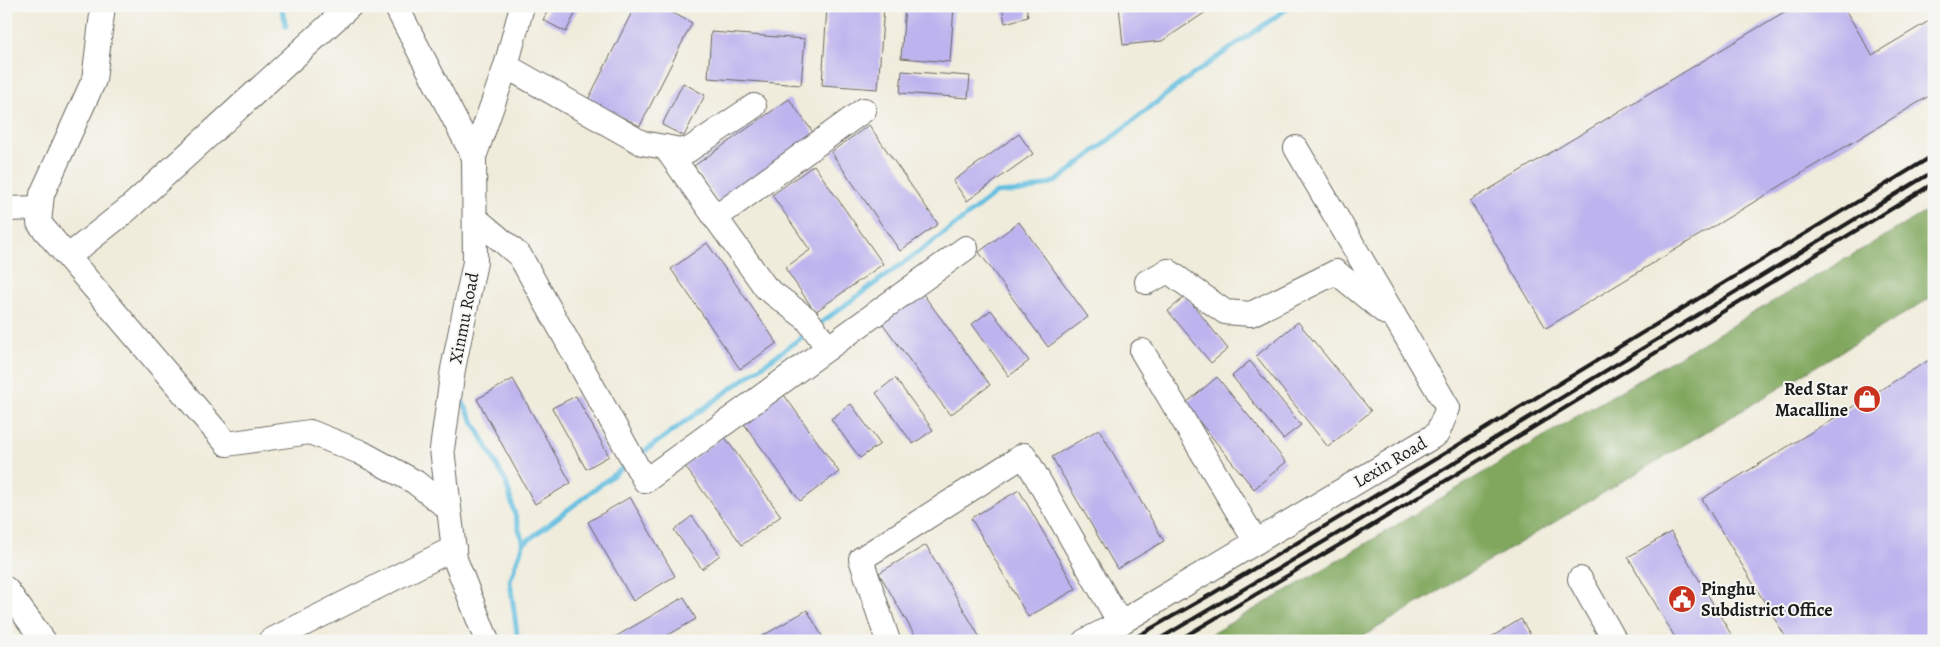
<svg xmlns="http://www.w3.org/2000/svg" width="1940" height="647" viewBox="0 0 1940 647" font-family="Alegreya,serif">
<rect width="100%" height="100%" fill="#f6f6f2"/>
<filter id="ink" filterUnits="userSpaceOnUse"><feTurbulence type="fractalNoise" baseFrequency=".02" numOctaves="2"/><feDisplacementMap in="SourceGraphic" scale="10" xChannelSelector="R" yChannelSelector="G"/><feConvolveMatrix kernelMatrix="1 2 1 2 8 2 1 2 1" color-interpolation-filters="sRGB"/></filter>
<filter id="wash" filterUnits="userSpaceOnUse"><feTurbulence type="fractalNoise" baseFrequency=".0096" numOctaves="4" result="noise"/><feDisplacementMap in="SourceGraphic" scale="20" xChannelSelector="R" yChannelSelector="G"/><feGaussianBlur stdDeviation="1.12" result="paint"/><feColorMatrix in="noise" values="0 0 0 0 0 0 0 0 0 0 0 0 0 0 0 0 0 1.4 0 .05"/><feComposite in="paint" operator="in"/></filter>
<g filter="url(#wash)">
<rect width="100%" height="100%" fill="#f0ecdb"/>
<path fill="#80a75d" stroke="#4e623c" d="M1934,207V296L1355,641H1199L1312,576L1574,418Z"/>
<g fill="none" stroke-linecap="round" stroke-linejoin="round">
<g stroke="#62bee0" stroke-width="5">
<path d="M281,6L286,26"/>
<path d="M819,324L950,229L996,193L1025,191L1057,181L1181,83L1291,6"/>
<path d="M460,397L506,482L523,544"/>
<path d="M638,456L809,332"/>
<path d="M518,641L510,581L523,544L629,463"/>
</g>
</g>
<g id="blocks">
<g fill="#bdb3ee">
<path d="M550,6H579L566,32L543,20Z"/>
<path d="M635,6H660L692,23L640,126L588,100Z"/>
<path d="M827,6H884L878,89L822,85Z"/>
<path d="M905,6H954L950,62L901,58Z"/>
<path d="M1002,6H1026L1028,17L1005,23Z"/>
<path d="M1119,6H1215L1162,41L1123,45Z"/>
<path d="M1794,6H1843L1872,55L1934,18V93L1546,328L1470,201Z"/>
<path d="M711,32L805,39L801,85L708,78Z"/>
<path d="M902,71L970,76L968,98L900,93Z"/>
<path d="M683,83L705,95L684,136L662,125Z"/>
<path d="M789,99L815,135L719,202L694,166Z"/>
<path d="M869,125L938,224L900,251L831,152Z"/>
<path d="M1019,134L1033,154L967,201L953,181Z"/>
<path d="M814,165L883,264L815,312L785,268L810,250L772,195Z"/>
<path d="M1019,222L1088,317L1048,347L979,252Z"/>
<path d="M707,243L777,343L740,369L671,269Z"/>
<path d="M920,290L990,385L950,415L880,320Z"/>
<path d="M1186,296L1228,349L1211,363L1168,311Z"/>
<path d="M991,310L1029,361L1009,376L972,324Z"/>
<path d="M1298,322L1371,411L1328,447L1256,356Z"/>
<path d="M1934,357V641H1788L1702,499Z"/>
<path d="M1250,361L1301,425L1283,439L1232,376Z"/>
<path d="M1217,377L1286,462L1254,489L1185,404Z"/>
<path d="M895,378L933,430L913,444L876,393Z"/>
<path d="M513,379L571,483L535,504L477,399Z"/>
<path d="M782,392L839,472L800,501L742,421Z"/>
<path d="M576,396L609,456L586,469L552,408Z"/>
<path d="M851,404L880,444L860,458L831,419Z"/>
<path d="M1099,429L1164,541L1117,569L1052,457Z"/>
<path d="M724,436L781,516L742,545L684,465Z"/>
<path d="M1019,490L1076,589L1028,617L971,518Z"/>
<path d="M630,497L675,576L633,601L588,522Z"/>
<path d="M692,516L720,555L702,569L674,530Z"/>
<path d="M1671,532L1735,641H1677L1628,557Z"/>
<path d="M926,545L982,641H918L879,573Z"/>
<path d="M684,597L696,619L658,641H608Z"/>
<path d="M807,610L825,641H761L759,638Z"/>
<path d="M1521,619L1534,641H1489L1488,639Z"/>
</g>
</g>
</g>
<g filter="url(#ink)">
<use href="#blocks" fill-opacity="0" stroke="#66655f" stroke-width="1"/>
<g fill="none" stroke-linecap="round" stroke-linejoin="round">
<g stroke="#66655f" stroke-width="26">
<g id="minor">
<path d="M103,6L94,80L42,194L39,223L227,444L310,432L360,452L415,482L449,509"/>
<path d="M396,6L474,157L475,262L453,369L442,449L455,559L487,641"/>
<path d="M506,66L642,143L687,151L754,106"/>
<path d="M665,147L766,288L807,319L828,348"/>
<path d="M474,157L506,66L522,6"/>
<path d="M6,209L40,208"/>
<path d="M475,218L520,256L645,481L966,248"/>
<path d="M715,218L864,110"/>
<path d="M69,256L128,209L350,6"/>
<path d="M1147,282L1168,271L1225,312L1251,314L1336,272L1386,313"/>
<path d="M1142,351L1256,542"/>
<path d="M1580,579L1615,641"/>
<path d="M6,589L44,641"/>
<path d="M270,641L454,548"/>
<path d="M888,641L861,559L1024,455L1120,623"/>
<path d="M1085,641L1120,623L1437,434L1448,408L1296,148"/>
</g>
</g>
<use href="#minor" stroke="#fff" stroke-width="24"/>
<g stroke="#1c1c1c" stroke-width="4">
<path d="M1129,641L1210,595L1350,511L1934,155"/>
<path d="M1156,641L1357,522L1934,171"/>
<path d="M1177,641L1363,531L1934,183"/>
</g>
</g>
</g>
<defs>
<g id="shop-disc" transform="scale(1.4375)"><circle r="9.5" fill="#c8321e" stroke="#f6f6f2"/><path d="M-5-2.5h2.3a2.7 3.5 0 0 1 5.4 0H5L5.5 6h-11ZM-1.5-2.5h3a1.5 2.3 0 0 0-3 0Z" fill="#fff"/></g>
<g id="civic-disc" transform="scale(1.4375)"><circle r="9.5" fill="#c8321e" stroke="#f6f6f2"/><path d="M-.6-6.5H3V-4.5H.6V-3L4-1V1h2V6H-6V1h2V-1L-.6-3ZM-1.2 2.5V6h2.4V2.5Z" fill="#fff"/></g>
</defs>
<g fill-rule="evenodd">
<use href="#shop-disc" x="1867" y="399"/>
<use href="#civic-disc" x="1682" y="599"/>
</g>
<g text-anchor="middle" stroke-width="4" stroke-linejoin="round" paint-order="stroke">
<g font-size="18" fill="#1c1c1c" stroke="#f6f6f2">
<text transform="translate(464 318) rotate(-79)" y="6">Xinmu Road</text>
<text transform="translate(1390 462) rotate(-31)" y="6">Lexin Road</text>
</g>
<g font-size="18" font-weight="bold" fill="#1c1c1c" stroke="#f6f6f2" text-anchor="end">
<text x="1848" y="395">Red Star<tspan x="1848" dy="21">Macalline</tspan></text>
<text x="1701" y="595" text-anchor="start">Pinghu<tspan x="1701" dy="21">Subdistrict Office</tspan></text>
</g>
</g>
<rect width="1940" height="647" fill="none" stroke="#f6f6f2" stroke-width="25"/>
</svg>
